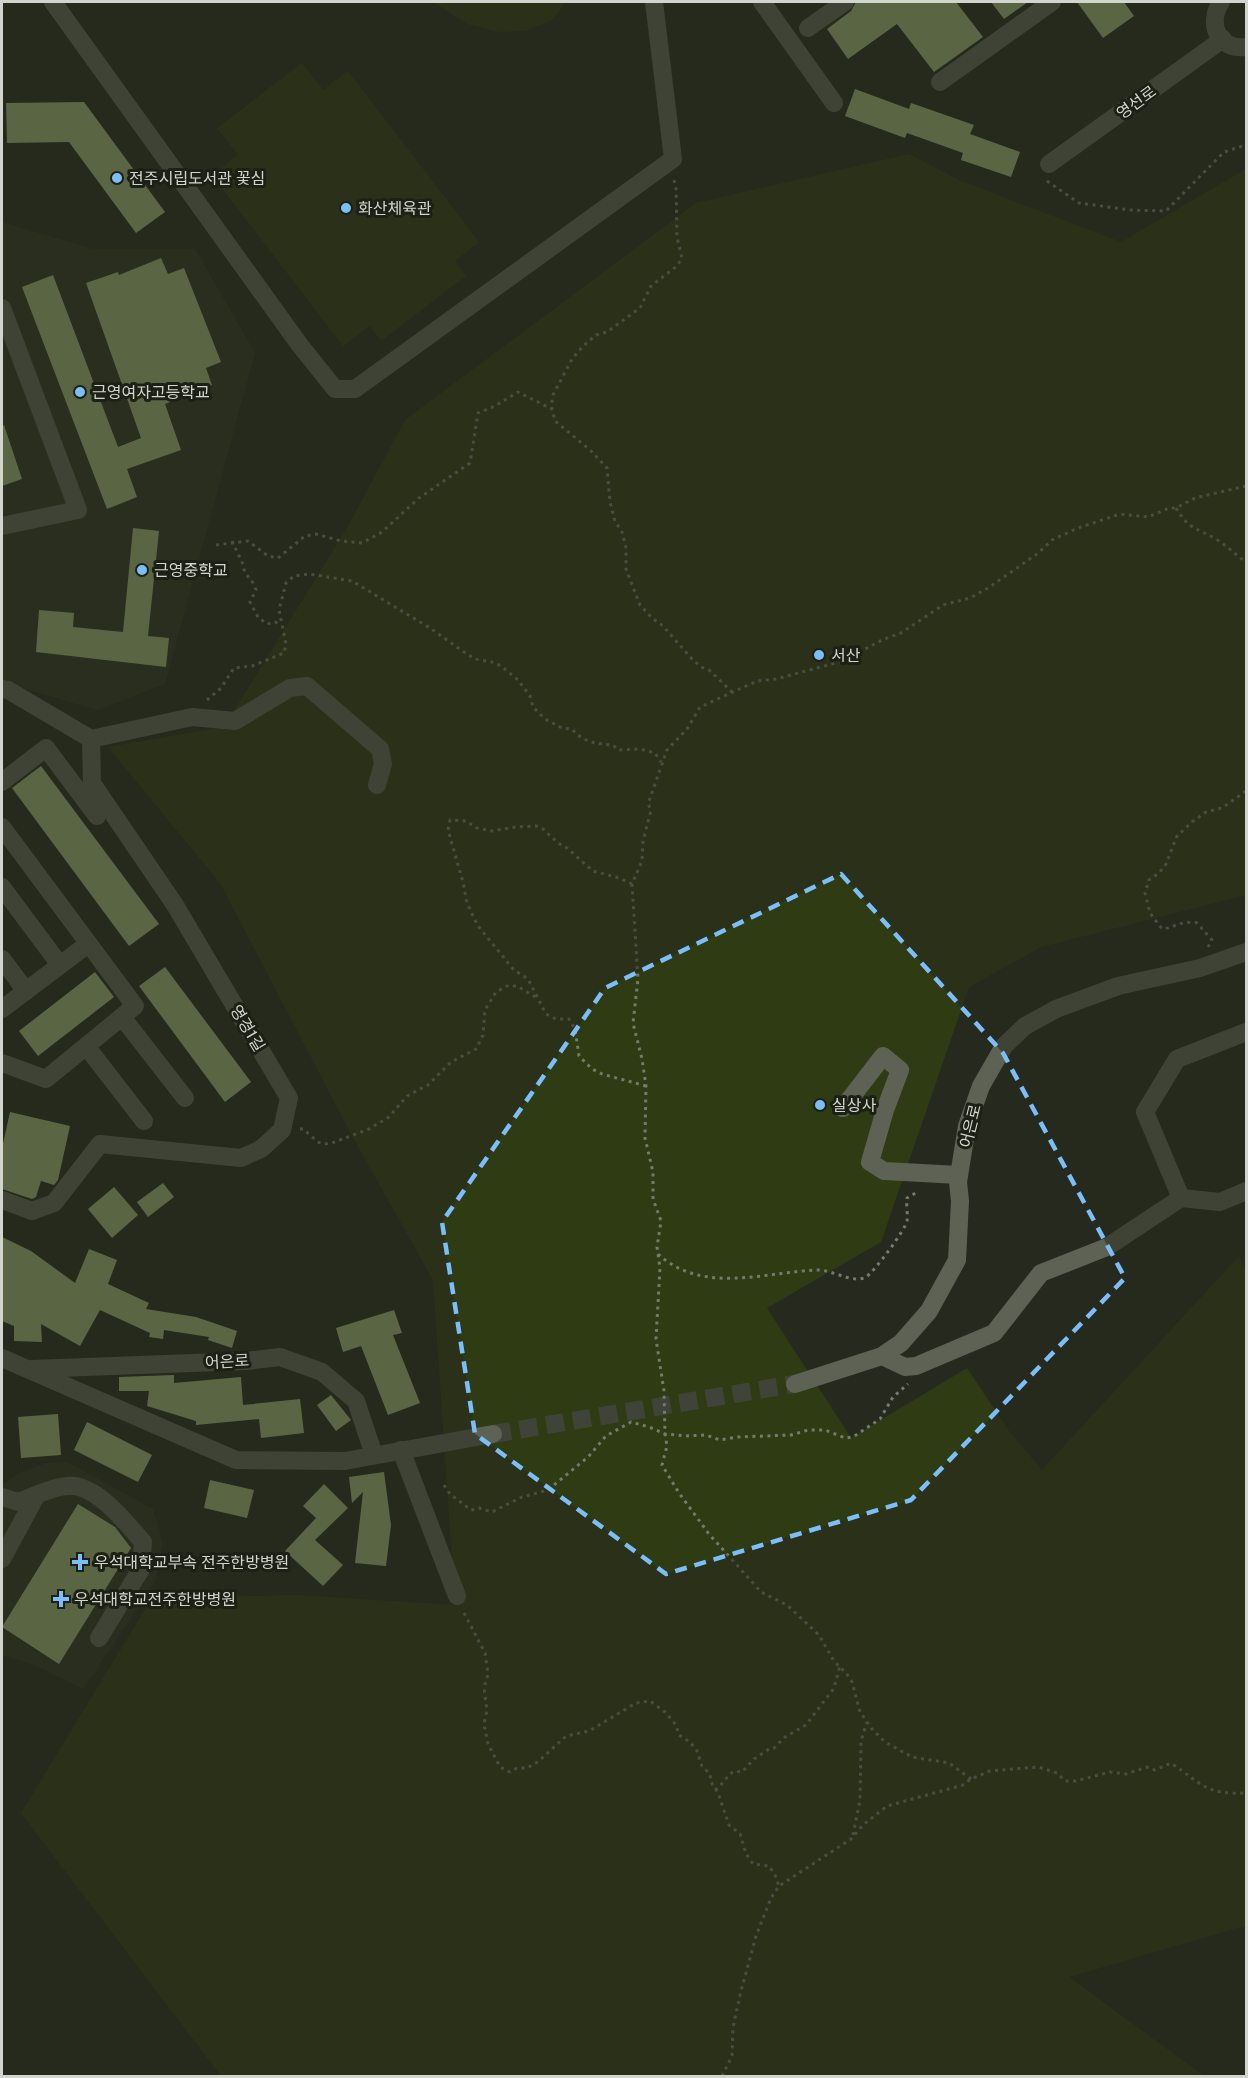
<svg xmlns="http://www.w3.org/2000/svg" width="1248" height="2078" viewBox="0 0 1248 2078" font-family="'Public Sans','Noto Sans KR',sans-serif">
<rect width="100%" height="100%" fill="#262a1e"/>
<g fill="#2e3422">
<path d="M2,222L93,249H195L255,353L165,684L97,710L2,682Z"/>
<path d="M67,1462L153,1509L163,1543L155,1582L83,1689L34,1665L2,1655V1485L19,1473L47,1463Z"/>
</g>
<g fill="#2f3b12">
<path d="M433,2H566L552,20L526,31L499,32L467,24Z"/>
<path d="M302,63L323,90L348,71L479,242L455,261L466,276L381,341L370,326L343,346L212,175L238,155L217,128Z"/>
<path d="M909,154L961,181L1121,242L1246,169V895L1041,947L969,987L881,1242L767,1308L851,1438L967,1368L1009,1431L1042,1470L1239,1256L1246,1271V1927L1237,1928L1069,1977L1204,2076H221L21,1813L152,1598L296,1595L455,1605L433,1280L350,1132L220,883L108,747L224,727L347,528L405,420L696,203Z"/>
</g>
<g fill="#9aae74">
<path d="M856,2H956L983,37L934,72L897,24L848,59L827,29L851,11Z"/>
<path d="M991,2H1028L1004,19Z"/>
<path d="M1077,2H1124L1134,16L1103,38Z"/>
<path d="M855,89L909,109L911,103L974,125L970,134L1020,152L1011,177L961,160L963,153L907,133L905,138L845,116Z"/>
<path d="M84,102L165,212L136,233L69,142L7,143L6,103Z"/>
<path d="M161,258L168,274L184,268L221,362L206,368L212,385L165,404L181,450L127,469L137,497L107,509L22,287L53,275L118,447L141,438L86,283L118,272L119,275Z"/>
<path d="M4,425L22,479L2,486V426Z"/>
<path d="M133,528L159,531L148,636L169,638L166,667L36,652L39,610L74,613L73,627L123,632Z"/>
<path d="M41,766L159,924L129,946L12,788Z"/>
<path d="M165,967L251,1082L225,1102L139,986Z"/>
<path d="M95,972L114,997L38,1056L19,1031Z"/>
<path d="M10,1112L70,1126L58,1180L54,1185L41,1181L36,1197L32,1199L2,1189V1148Z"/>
<path d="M163,1183L174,1197L148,1217L137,1202Z"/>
<path d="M114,1187L138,1215L112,1238L88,1209Z"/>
<path d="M2,1237L31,1251L75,1283L89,1249L117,1260L108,1284L149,1303L146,1309L196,1317L237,1331L232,1348L208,1340L209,1337L164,1330L163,1339L149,1337L150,1333L100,1310L80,1346L41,1324L42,1342L14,1341V1326L2,1321Z"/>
<path d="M394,1310L402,1333L393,1335L420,1403L388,1415L361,1346L343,1352L336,1328Z"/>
<path d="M174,1375V1383L241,1377L243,1405L300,1399L304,1433L261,1438L259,1419L196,1425V1421L147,1406L149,1391H119V1377Z"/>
<path d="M331,1395L351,1420L336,1431L317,1405Z"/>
<path d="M58,1414L61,1455L21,1458L18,1417Z"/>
<path d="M87,1422L152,1455L138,1482L74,1450Z"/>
<path d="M384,1472L391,1525L386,1566L355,1563L363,1492L352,1503L349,1477Z"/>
<path d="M210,1480L254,1490L247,1518L204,1508Z"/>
<path d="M324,1484L348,1508L315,1540L343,1565L323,1586L285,1551L316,1518L303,1506Z"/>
<path d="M78,1504L115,1527L131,1548L59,1664L2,1627Z"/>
</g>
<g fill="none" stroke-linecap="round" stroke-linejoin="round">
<path stroke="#404438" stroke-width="18" stroke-dasharray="18 9" stroke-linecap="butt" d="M493,1434L795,1384"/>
<g stroke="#76796f" stroke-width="3" stroke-dasharray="3 4.5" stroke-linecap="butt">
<path d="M674,180L676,189L677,237L682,258L677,266L651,286L640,308L607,332L596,335L583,346L572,359L552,397V409L555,421L589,449L607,468L610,502L615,521L622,532L626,548V569L640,605L652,618L663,626L692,659L701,667L709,670L732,692"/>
<path d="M1047,181L1079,203L1130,210L1166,211L1224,152L1246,145"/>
<path d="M1176,508C1189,530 1197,528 1216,539C1227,546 1236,555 1246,562"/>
<path d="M232,541L242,562L245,573L252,581L256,590L250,602L258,617L267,624L275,622L281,625"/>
<path d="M216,545L248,541L268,556L278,558L305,536L316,534L341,541L362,543L382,532L419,498L470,463L478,413L495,406L518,392L552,409"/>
<path d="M207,700L221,688L234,668L252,666L284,653L286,644L279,610L286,583L294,576L309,574L352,581L430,628L464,652L475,659L492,662L501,666L518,680L530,696L533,707L545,719L562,728L572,729C583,742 596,744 613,745L618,750L640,749L655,753L661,762"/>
<path d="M632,884L619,878L593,871L567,848L558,843L543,829L536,826L515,827L492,831L477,828L466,821L450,820L448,830L463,882L467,903L478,926L514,970L528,979L546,1014L556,1019H569L575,1029L579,1056L592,1069L602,1074L646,1086"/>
<path d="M1208,947L1212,940L1197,923C1182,920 1176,927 1162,929L1150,913L1145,893L1149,880L1159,873L1166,864L1177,836L1192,822L1206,812L1222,808L1246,791"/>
<path d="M300,1129H303L318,1142L324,1144L332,1143L369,1129L389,1117L407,1096L428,1085L451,1062L476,1049L483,1035L485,1010L496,992L507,986H517L537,998"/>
<path d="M658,1254C703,1295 764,1272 818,1270C833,1270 853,1284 866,1277C875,1271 905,1230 907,1221C908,1214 906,1205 907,1198L919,1191"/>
<path d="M444,1485L450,1494L471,1510L479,1508L492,1512L522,1497L548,1490L588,1457L606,1436L631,1422L649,1427L665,1434L686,1436L706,1435L720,1440L738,1437L791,1435L808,1430H825L845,1438L853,1437L880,1419L893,1397L908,1384"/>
<path d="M464,1613L485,1653L488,1674L484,1688L487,1710L484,1724L488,1744L500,1767L510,1772L517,1768H527L539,1761L566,1736L589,1731L636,1703L650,1701L665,1712L676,1725L679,1735L690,1742L697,1751L702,1766L710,1774L711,1782L718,1793L729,1825L740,1834L746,1854L753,1864L769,1866L775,1875L779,1886"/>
<path d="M971,1779L949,1763L912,1757L885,1742L872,1729L860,1712L852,1682L846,1673L834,1661L819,1635L787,1605L761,1592L709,1534L679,1493L662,1465L667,1446L665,1434L664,1391L656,1339L660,1268L657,1247L661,1221L653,1199V1172L645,1138L646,1086L642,1059L633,1023L638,979L632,884L642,861L643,841L651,810L648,804L667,750L687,729L700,707L757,681L776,679L843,661L882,640L901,633L943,605L970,598L988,588L1037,554L1052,540L1078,528L1120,514L1148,517L1169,508H1176L1195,498L1246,486"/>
<path d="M715,1790C723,1784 727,1776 734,1771L742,1772L754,1759L769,1749L774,1748L785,1737L806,1725L834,1688L840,1666"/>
<path d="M853,1835L860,1800L861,1741L867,1722"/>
<path d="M722,2076L732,2056L733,2027L741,1991L756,1936L771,1898L779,1886L851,1839L863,1825L887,1806L963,1785L971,1779L990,1771L1038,1767L1057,1773L1065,1781H1076L1110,1772L1126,1774L1147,1767L1155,1770L1171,1763C1202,1784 1206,1795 1246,1793"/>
</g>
<g stroke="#5d6255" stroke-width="18">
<path d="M53,2L299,344L335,389H355L673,159L654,2"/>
<path d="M762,2L834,103"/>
<path d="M1221,2C1207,24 1218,50 1246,47"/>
<path d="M808,28L845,2"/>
<path d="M940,82L1052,2"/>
<path d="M1049,164L1223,39"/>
<path d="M2,308L78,510L2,526"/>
<path d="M2,689L8,690L91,739L92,783L175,905L289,1098L282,1130L261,1149L241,1158L100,1144L54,1203L32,1211L2,1200"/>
<path d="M91,739L192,717L235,721L290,688L307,686L380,749L383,764L377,785"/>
<path d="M2,782L46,748L97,816"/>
<path d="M2,827L135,1006L46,1079L2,1063"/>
<path d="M2,887L60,965"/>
<path d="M2,959L26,991"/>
<path d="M2,1009L88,944"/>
<path d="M122,1017L185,1098"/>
<path d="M86,1046L144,1121"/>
<path d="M843,1108L883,1056L900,1070L885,1110L870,1162L884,1171L959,1175"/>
<path d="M1181,1198L1145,1112L1177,1059L1246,1032"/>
<path d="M882,1356L905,1367L916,1366L994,1333L1041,1273L1107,1247L1181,1198L1220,1202L1246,1191"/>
<path d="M2,1358L236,1460L345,1461L493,1434"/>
<path d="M32,1369L246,1361L280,1357L322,1372L356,1401L374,1455"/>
<path d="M795,1384L882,1356L901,1343L929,1311L957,1260L960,1201L958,1182L967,1126L981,1086L1004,1046L1025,1026L1056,1009L1118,986L1200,968L1246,952"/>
<path d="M401,1450L457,1596"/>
<path d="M2,1497L18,1502C34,1497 50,1487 67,1486C96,1483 126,1523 143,1542L141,1569L99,1638"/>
<path d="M2,1559L36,1496"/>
</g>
</g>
<path d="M0 0H1248V2078H0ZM841,874L1003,1053L1125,1278L911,1500L666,1574L475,1434L442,1222L605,988Z" fill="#262a1e" fill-opacity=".55" fill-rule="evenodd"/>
<path fill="none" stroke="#7cbef9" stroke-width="4.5" stroke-dasharray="12 8" stroke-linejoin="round" d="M841,874L1003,1053L1125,1278L911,1500L666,1574L475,1434L442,1222L605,988Z"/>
<g fill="#7cbef9" stroke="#1c2015" stroke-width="2">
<circle cx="117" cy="178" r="6"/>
<circle cx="346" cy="208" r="6"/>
<circle cx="80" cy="392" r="6"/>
<circle cx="142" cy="570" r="6"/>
<circle cx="819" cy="655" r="6"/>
<circle cx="820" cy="1105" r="6"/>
<path d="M77 1553h6v6h6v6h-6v6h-6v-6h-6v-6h6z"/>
<path d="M58 1590h6v6h6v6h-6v6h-6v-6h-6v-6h6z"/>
</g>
<g text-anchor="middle" stroke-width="6" stroke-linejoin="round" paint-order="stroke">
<g font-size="16" fill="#d2d5cd" stroke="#1c2015">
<text transform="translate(1136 102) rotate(-36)" y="6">영선로</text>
<text transform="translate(248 1028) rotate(59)" y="6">영경1길</text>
<text transform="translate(970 1126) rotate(-76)" y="6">어은로</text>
<text transform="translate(227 1361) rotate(-3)" y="6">어은로</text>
</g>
<g font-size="16" fill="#d2d5cd" stroke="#1c2015" text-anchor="start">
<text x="129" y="184">전주시립도서관 꽃심</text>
<text x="358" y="214">화산체육관</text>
<text x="92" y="398">근영여자고등학교</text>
<text x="154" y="576">근영중학교</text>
<text x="831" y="661">서산</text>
<text x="832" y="1111">실상사</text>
<text x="94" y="1568">우석대학교부속 전주한방병원</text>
<text x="74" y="1605">우석대학교전주한방병원</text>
</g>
</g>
<rect width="1248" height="2078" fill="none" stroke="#d2d5cd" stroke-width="6"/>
</svg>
